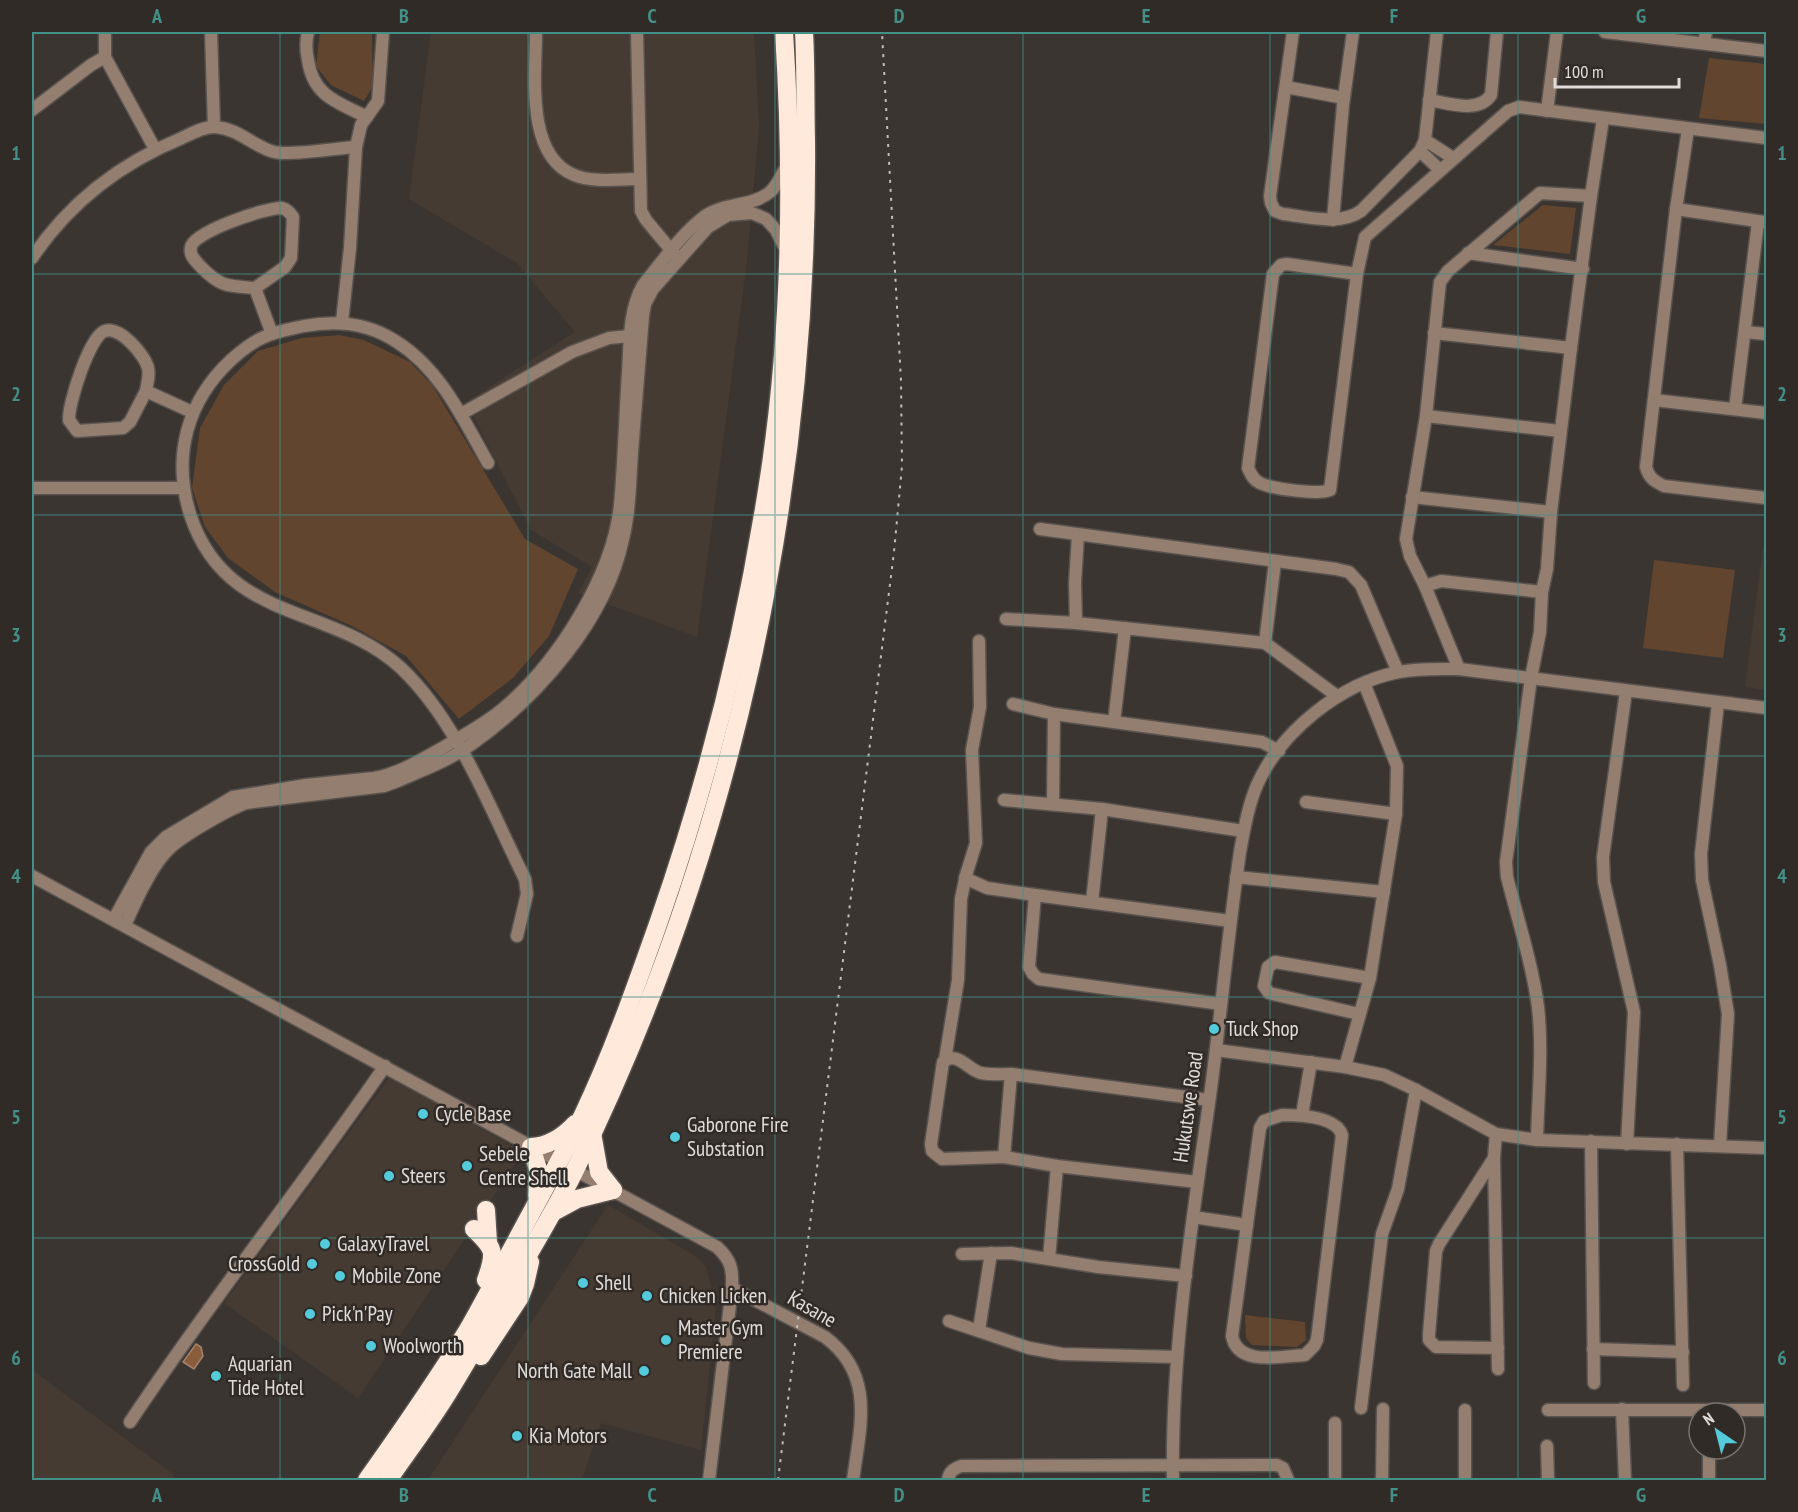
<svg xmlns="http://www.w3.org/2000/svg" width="1798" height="1512" viewBox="0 0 1798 1512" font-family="'PT Sans Narrow',sans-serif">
<rect width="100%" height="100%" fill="#3b3531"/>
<g fill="#463b32">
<path d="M431,32H754L759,128L747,261L697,637L578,593L592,567L531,530L466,402L575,332L517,263L409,199Z"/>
<path d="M1763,547L1766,548V690L1745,687Z"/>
<path d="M390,1077L523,1152L358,1398L224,1303Z"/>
<path d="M608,1205L697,1257L706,1267L716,1306L701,1450L601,1423L582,1480H428Z"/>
<path d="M32,1370L173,1474L174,1480H32Z"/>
</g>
<g fill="#61452f">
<path d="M320,32H357L372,34L373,86L364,101L331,85L316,66Z"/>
<path d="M1709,58L1766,64V124L1699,118Z"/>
<path d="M1543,205L1576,208L1570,254L1493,245Z"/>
<path d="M339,335L364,340L410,362L432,385L525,539L578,569L549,636L513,678L459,719L406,656L352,626L275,592L228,558L205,527L192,488L200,428L224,385L258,351L302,338Z"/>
<path d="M1654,560L1735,570L1723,658L1643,648Z"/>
<path d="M1245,1315L1305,1322L1306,1340L1297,1347L1252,1345L1246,1338Z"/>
</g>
<path fill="#895d3b" stroke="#a3836b" stroke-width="1.5" d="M196,1344L201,1347L203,1356L194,1369L183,1362Z"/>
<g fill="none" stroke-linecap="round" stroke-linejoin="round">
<g stroke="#59534f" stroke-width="15">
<g id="minor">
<path d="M105,32V57L155,149"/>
<path d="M211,32L214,127"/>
<path d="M308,32C306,40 306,51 308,60C313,96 337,102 367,117"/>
<path d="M536,32C536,74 525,155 574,175C593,183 619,179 639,179"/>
<path d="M637,32L641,211L646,220L676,256"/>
<path d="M1293,32L1270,196L1271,203L1275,211L1283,214C1309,217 1339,226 1361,211L1420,151L1425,140L1437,32"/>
<path d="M1605,32L1766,51"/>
<path d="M1704,43L1706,32"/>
<path d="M1286,87L1344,98"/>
<path d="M1429,100C1449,103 1478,114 1491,95L1497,32"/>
<path d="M32,110L91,65L105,57"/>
<path d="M1547,111L1557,32"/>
<path d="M1688,129L1676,209L1646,467C1649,478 1654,481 1664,486L1766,498"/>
<path d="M1425,140L1453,158"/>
<path d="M1420,151L1440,170"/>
<path d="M1676,209L1764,222"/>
<path d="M1333,220L1343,105L1353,32"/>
<path d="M1468,253L1583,269"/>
<path d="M32,258C69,203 121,163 182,138C192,133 205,126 216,127C239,129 253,146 274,152C290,156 337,148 356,147"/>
<path d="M1357,274L1287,264L1281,265L1273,274L1248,468C1251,474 1253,480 1260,483C1272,489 1319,495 1330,490L1357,274L1365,237L1508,111L1519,107L1766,138"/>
<path d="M255,288L285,267L291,258L293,217C290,213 287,209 282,208C267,207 193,232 191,247C189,256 196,261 201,267C221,287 227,286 255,288L272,334"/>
<path d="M342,322L350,248L356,147L361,125L378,101L383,32"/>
<path d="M1745,332L1766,334"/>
<path d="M1434,333L1571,348"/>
<path d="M146,391C147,384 150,375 148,368C145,355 120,326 105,331C90,335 68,404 69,420L77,431L123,428L130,422L146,391L192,412"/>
<path d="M1654,400L1766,413"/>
<path d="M1735,409L1758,222"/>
<path d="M461,414L572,352L609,338L630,336"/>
<path d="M1426,416L1560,431"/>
<path d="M488,463C463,419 441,370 397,342C369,323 336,320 304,326C291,329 277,331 264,337C252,342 241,351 231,360C187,401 172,456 190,514C225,624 332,604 401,668C458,722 490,809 525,879L527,894L517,936"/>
<path d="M32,488H184"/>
<path d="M1412,497L1551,512"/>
<path d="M1040,529L1336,569L1349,572L1361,585L1398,672"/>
<path d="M1425,586L1441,581L1542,592L1547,569L1551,512L1571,348L1591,196L1603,119"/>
<path d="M1006,619L1076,623L1265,643L1337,696"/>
<path d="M1076,623L1075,583L1078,535"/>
<path d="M1265,643L1275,562"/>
<path d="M1459,669L1425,586L1410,556L1406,539L1426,416L1440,282L1448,271L1540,193L1591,196"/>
<path d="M1626,691L1603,857L1604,882L1634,1012L1627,1144"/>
<path d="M1718,703L1701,854L1702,880L1720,965L1728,1014L1720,1145"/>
<path d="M1013,704L1054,714L1262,742L1279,751"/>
<path d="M1114,722L1125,628"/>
<path d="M1004,800L1102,809L1243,831"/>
<path d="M1306,802L1396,814"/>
<path d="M1053,803L1054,714"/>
<path d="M32,876L717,1247C731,1260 733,1269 732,1288L825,1337C876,1375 860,1427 853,1480"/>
<path d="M1236,877L1384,892"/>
<path d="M965,878L987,888L1035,895"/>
<path d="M1092,902L1102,809"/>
<path d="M114,919L151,852L166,837L233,797L306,785L374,778C399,774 422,759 444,747C465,734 487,723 505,707C558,662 613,575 620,505C624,462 625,417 628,373C630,344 628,311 643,285C662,262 681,234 705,216C725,202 752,207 770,192C778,185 782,174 787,165"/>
<path d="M125,925C135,903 150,869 166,852C178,838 227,810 246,803L384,786L395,782C421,771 450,760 472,744C539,696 606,620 623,539C630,510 630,481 632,452C636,407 639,361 643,316L645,304L653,289L708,227L728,215L752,213L766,219L776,230L787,252"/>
<path d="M1221,1004L1039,979L1033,974L1029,967L1035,895L1230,921"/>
<path d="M1359,1014L1269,993L1264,986L1268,967L1275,962L1370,978"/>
<path d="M1216,1050L1345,1067L1384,1075L1416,1090L1496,1134L1537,1140L1766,1148"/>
<path d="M945,1060L958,980L961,899L966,875L976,843L972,750L980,707L979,641"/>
<path d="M1345,1067L1370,978L1396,814L1397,766L1364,683"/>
<path d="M1282,1115C1299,1115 1336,1116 1342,1135L1317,1340L1314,1346L1305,1355C1282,1356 1238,1367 1232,1336L1260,1128L1264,1121Z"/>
<path d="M1302,1115L1311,1062"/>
<path d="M1496,1134L1494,1158L1498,1369"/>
<path d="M1537,1140C1538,1096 1543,1050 1538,1007C1532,963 1518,920 1507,877L1506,862L1531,678L1540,632L1542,592"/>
<path d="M1591,1141L1594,1383"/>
<path d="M1677,1144L1683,1385"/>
<path d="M1004,1157L942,1159L932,1151L931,1144L943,1062C957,1050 968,1070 981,1073C991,1075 1001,1074 1011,1074"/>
<path d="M1494,1158L1439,1244L1436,1251L1429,1334V1340L1436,1347L1498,1348"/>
<path d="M1197,1182L1057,1166L1004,1157L1011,1074L1209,1100"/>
<path d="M1193,1217L1247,1225"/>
<path d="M962,1254L1011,1253L1098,1267L1186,1276"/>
<path d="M1049,1259L1057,1166"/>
<path d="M949,1321L1029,1348L1062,1354L1177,1357"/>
<path d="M979,1330L991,1253"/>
<path d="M1593,1349L1683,1352"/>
<path d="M1361,1408L1382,1234L1398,1189L1416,1090"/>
<path d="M1622,1409L1625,1480"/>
<path d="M1465,1410V1480"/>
<path d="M1548,1410H1766"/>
<path d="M130,1422C211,1300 302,1186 385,1066"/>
<path d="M1547,1446L1548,1480"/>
<path d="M1709,1449V1480"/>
<path d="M709,1480L732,1288"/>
<path d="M948,1480C949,1472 953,1469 961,1466L1277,1465L1283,1468L1288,1480"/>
<path d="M1173,1480C1171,1352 1192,1223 1210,1096C1221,1015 1228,933 1240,852C1244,830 1248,806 1257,785C1281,731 1341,683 1399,672C1419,668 1439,669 1459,669L1766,708"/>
<path d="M1335,1480V1423"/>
<path d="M1382,1480L1383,1409"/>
</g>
</g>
<g stroke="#59534f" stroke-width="21">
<g id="highway">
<path d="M592,1133L599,1172L613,1190"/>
<path d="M537,1196L538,1169L531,1147C548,1146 563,1137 575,1124"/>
<path d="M486,1210L488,1242"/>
<path d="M553,1212L577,1199L613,1190"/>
<path d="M474,1229C495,1249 496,1252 486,1280"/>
<path d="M481,1356L520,1297L525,1284L530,1262"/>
<path d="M367,1480C401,1432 435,1383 466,1333C483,1304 498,1274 514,1245C537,1202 561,1159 583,1115C613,1052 636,986 659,921C710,775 747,624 770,471C791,329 793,174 784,32"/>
<path d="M388,1480C408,1451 430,1422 449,1391C472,1354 493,1316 515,1278C535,1242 557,1207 575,1170C731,852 809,493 806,140C805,104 806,67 804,32"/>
</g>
</g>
<use href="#minor" stroke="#937e6f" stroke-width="12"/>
<use href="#highway" stroke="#fee9da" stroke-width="18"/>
<path stroke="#c2bdbb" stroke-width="2" stroke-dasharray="3 6" stroke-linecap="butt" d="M778,1480L894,552L902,466L901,381L882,32"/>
</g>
<path fill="none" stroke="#439089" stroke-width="1.5" stroke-opacity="0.55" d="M280,32V1480M528,32V1480M775,32V1480M1023,32V1480M1270,32V1480M1518,32V1480M32,274H1766M32,515H1766M32,756H1766M32,997H1766M32,1238H1766"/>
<g fill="#53cbdb" stroke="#312b27" stroke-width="2">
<circle cx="1214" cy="1029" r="6"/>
<circle cx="423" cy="1114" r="6"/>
<circle cx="675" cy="1137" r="6"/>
<circle cx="467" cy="1166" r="6"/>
<circle cx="389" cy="1176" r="6"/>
<circle cx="325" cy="1244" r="6"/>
<circle cx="312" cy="1264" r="6"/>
<circle cx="340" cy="1276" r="6"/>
<circle cx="583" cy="1283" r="6"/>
<circle cx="647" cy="1296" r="6"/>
<circle cx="310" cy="1314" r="6"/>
<circle cx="666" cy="1340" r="6"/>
<circle cx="371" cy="1346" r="6"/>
<circle cx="644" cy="1371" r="6"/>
<circle cx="216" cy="1376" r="6"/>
<circle cx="517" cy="1436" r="6"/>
</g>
<g text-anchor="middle" stroke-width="5" stroke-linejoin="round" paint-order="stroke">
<g font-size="21" fill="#e0dcda" stroke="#312b27" text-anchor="start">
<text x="1226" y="1036">Tuck Shop</text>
<text x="435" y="1121">Cycle Base</text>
<text x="687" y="1132">Gaborone Fire<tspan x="687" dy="24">Substation</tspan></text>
<text x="479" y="1161">Sebele<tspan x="479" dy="24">Centre Shell</tspan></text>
<text x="401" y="1183">Steers</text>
<text x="337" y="1251">GalaxyTravel</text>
<text x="300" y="1271" text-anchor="end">CrossGold</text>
<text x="352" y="1283">Mobile Zone</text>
<text x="595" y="1290">Shell</text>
<text x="659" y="1303">Chicken Licken</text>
<text x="322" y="1321">Pick'n'Pay</text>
<text x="678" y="1335">Master Gym<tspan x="678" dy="24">Premiere</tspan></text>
<text x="383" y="1353">Woolworth</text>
<text x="228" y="1371">Aquarian<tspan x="228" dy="24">Tide Hotel</tspan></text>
<text x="632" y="1378" text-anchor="end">North Gate Mall</text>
<text x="529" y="1443">Kia Motors</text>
</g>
<g font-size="21" fill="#e0dcda" stroke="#312b27">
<text transform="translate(1188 1107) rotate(-82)" y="7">Hukutswe Road</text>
<text transform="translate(812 1309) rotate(30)" y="7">Kasane</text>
</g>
</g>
<rect width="1798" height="1512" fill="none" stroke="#312b27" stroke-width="66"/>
<g transform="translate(1717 1431) rotate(325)"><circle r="28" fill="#312b27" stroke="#77726f" stroke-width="1.5"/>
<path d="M0-4.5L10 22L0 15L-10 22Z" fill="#53cbdb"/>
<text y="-9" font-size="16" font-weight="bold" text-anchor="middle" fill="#e0dcda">N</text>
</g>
<path d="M1555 78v9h124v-9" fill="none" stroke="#e0dcda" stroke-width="3"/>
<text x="1564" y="78" font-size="18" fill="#e0dcda" stroke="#312b27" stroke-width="4.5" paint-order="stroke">100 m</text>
<rect x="33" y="33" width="1732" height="1446" fill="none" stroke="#439089" stroke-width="2"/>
<g font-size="20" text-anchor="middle" font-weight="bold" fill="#439089">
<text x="157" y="23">A</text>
<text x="404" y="23">B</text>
<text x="652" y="23">C</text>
<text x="899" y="23">D</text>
<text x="1146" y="23">E</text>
<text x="1394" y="23">F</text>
<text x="1641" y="23">G</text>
<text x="16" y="160">1</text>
<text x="1782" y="160">1</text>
<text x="16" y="401">2</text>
<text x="1782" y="401">2</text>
<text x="16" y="642">3</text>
<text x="1782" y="642">3</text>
<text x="16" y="883">4</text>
<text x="1782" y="883">4</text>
<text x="16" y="1124">5</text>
<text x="1782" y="1124">5</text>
<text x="16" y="1365">6</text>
<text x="1782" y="1365">6</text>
<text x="157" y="1502">A</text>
<text x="404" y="1502">B</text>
<text x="652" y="1502">C</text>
<text x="899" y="1502">D</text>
<text x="1146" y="1502">E</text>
<text x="1394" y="1502">F</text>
<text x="1641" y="1502">G</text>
</g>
</svg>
